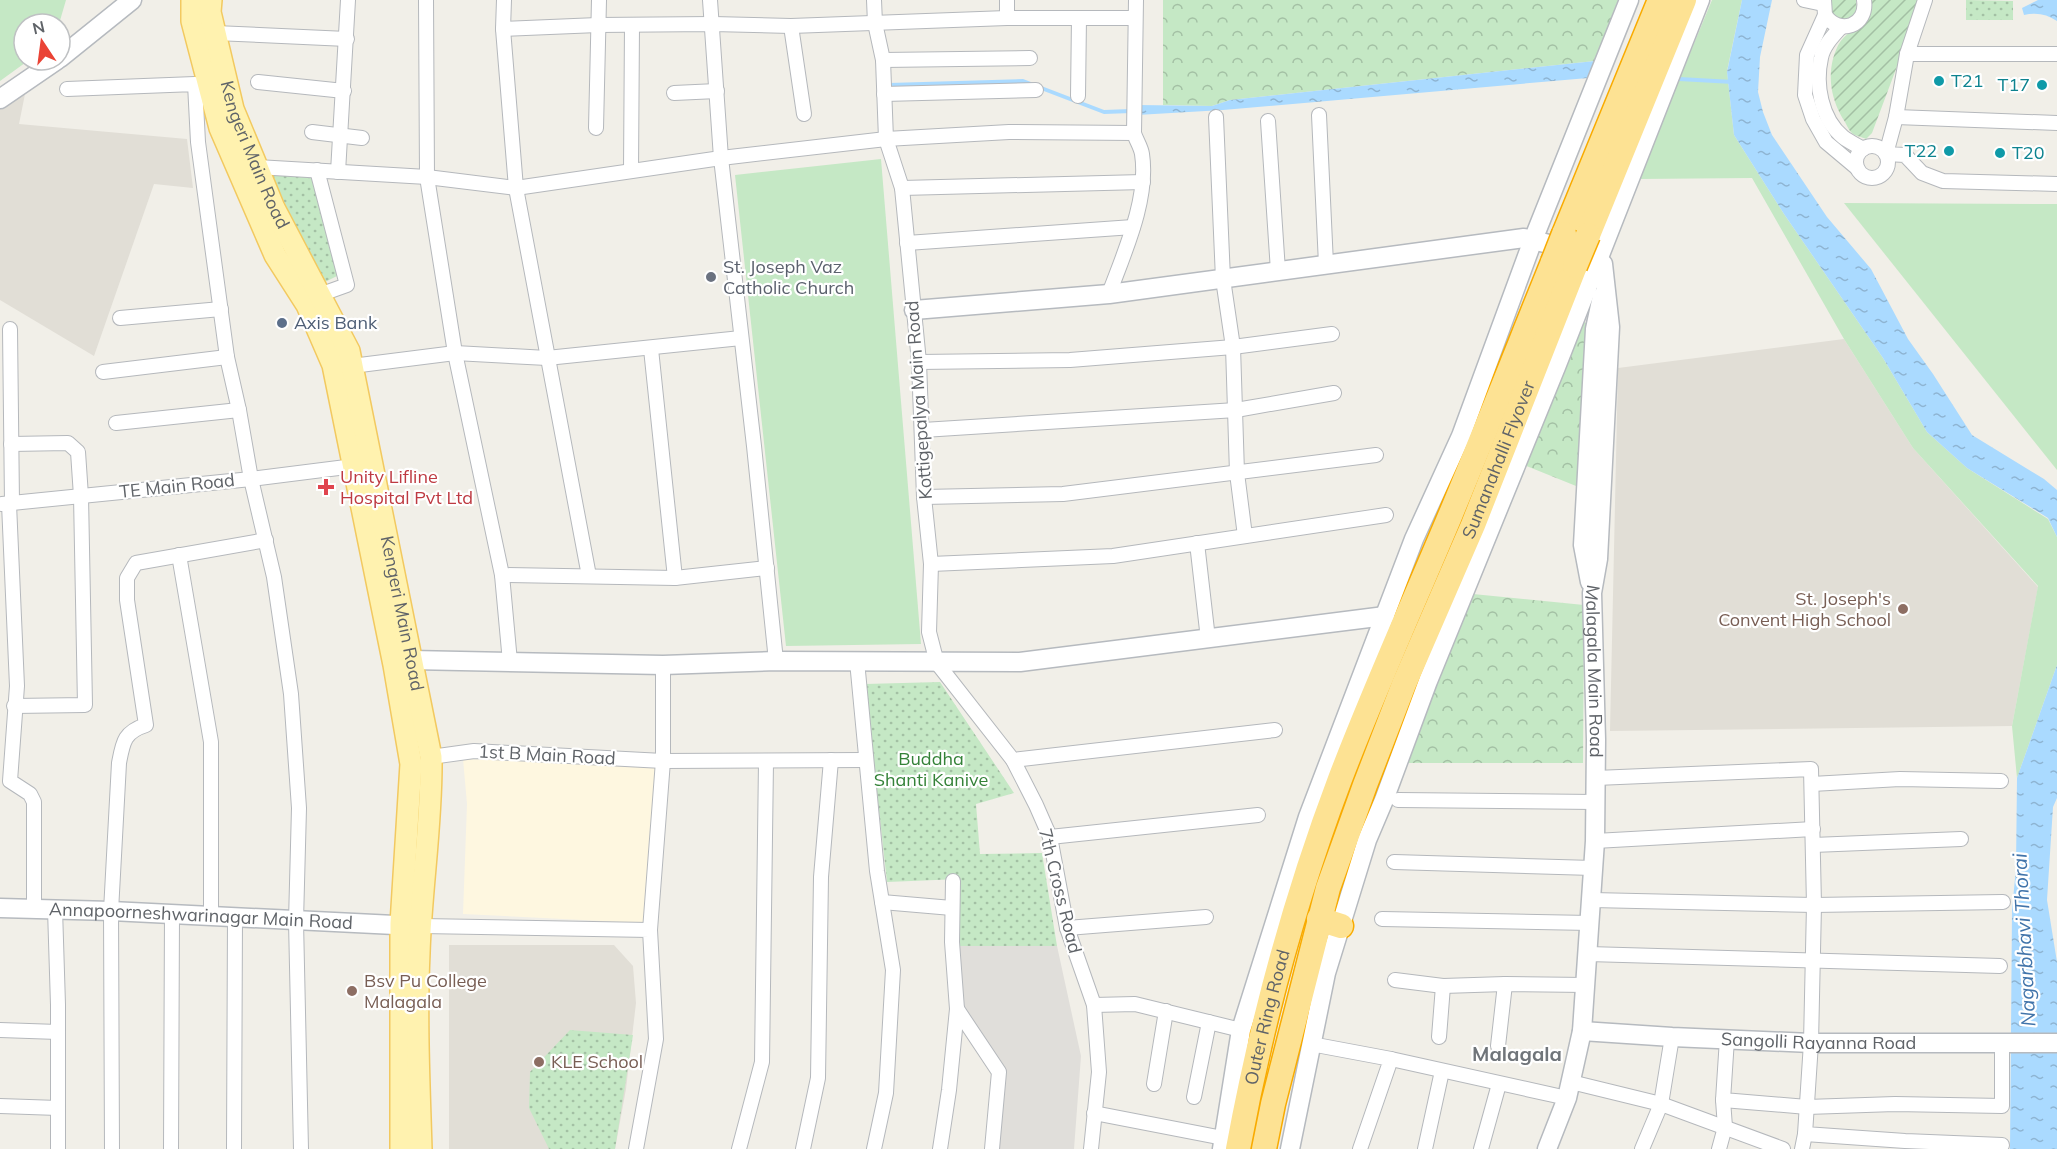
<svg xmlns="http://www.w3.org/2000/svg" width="2057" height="1149" viewBox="0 0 2057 1149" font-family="Mulish,sans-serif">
<defs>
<pattern id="forest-crowns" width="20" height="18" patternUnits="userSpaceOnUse" patternTransform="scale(1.5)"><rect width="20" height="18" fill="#c5e8c5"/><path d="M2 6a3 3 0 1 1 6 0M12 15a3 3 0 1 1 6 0" fill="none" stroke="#a3c0a4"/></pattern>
<pattern id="park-dots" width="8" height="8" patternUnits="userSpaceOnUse" patternTransform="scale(1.5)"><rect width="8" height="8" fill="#c5e8c5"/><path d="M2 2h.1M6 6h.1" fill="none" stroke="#a3c0a4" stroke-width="1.8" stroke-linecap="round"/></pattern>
<pattern id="garden-furrows" width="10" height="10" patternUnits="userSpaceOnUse" patternTransform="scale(1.5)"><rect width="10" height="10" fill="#c5e8c5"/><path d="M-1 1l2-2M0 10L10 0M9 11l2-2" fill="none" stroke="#a3c0a4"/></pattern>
<pattern id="water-ripples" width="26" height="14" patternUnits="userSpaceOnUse" patternTransform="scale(1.5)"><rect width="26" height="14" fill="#aadaff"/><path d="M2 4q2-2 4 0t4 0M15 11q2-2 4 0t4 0" fill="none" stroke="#8eb4d2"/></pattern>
</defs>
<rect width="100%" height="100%" fill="#f1efe8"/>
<path fill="#fef7e0" d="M463,759L632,764L656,768L643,923L463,914L467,804Z"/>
<path fill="#e0deda" d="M959,946H1057L1081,1056L1074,1149H998L1004,1071L960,1006Z"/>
<g fill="#e1ded6">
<path d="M26,89L19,124L187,139L193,188L154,184L94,356L0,300V108Z"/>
<path d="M1844,339L1913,448L2038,587L2012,726L1610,731L1618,368Z"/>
<path d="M449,945H614L633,966L636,1003L626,1089L615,1149H449Z"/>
</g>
<g fill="#c5e8c5">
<path d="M0,0H66L59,24H24V60H29L0,81Z"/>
<path d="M1712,0H1742L1727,71L1734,135L1784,214L1883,358L1927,432L1967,468L2048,519L2057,537V665L2017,778L2012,726L2038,586L1913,448L1844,339L1752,178L1638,179Z"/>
<path d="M881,159L921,644L786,646L735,175Z"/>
<path d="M1844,203L2057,204V470Z"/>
</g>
<g fill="url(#forest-crowns)">
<path d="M1163,0H1618L1595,61L1230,100L1212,106L1163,105Z"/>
<path d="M1580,322L1588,323L1581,488L1524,465Z"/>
<path d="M1473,594L1584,605L1583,763H1404Z"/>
</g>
<g fill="url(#park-dots)">
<path d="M1966,0L2013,1V20H1966Z"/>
<path d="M312,174L341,274L321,284L272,175Z"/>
<path d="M940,682L1014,793L976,804L980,854L1042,853L1057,946H959L960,879L887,882L865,684Z"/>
<path d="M570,1030L633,1035L615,1149H549L529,1108L530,1072Z"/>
</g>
<g fill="url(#garden-furrows)">
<path d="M1830,0H1856L1857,11C1849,22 1842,20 1831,14Z"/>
<path d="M1872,0H1922L1872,133L1866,139C1862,137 1856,136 1853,134C1850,132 1847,126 1845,122C1831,101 1826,74 1836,50C1847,22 1871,35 1872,0Z"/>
</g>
<g fill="url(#water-ripples)">
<path d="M1742,0H1772L1760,57L1758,92L1763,112L1772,135L1827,217L1871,269L1908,339L1933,374L1972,435L2044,479L2057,490V537L2048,518L1967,468L1927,432L1883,358L1784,214L1734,135L1727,72Z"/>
<path d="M2038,0H2057V21C2047,14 2036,12 2024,15L2022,8Z"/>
<path d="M1595,61L1588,78L1223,110L1137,115L1138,105L1212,106L1230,100Z"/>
<path d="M2057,665V798L2053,807L2047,900L2057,962V1149H2010L2012,910L2016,868L2017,778Z"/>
</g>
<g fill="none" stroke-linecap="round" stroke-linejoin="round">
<g stroke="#aadaff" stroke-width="4">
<path d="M1679,79L1733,82"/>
<path d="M889,85L1023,81L1104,112L1131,111"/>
</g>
<g stroke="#b5b8bc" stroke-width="16">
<g id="street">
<path d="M426,0L427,177L455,353L502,575L510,662"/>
<path d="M504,0L503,29L516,188L589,576"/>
<path d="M710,0L721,158L754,446L776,661"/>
<path d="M874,0L875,23L883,60L886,139L902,188L919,362L924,497L931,564L929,632L937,663L1013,760L1036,805L1050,837L1067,928L1094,1005L1099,1072L1091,1149"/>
<path d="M1007,0V18"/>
<path d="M1804,0L1823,4"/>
<path d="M1824,0L1825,15C1839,36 1868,26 1864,0"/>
<path d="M1925,0L1907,54H2057"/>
<path d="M1825,15L1807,55L1805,95L1813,119L1826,142L1857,168"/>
<path d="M791,26L804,114"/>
<path d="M1841,27C1833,36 1823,46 1821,58C1815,84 1821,119 1843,137C1848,141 1856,145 1863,149"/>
<path d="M503,29L598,25L713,24L791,26L1007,18H1135"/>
<path d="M215,33L347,39"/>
<path d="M1907,54L1896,117L1886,154L1905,155L1922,173L1943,181L2057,184"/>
<path d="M883,60L1030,58"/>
<path d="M258,82L344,91"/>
<path d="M67,89L195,84L198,142L227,357L239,410L251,479L274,577L291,694L299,808L296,921L301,1149"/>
<path d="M674,93L717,91"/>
<path d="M884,94L1036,90"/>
<path d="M1078,96L1079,18"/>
<path d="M1319,115L1326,264"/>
<path d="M1216,117L1223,279L1233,347L1237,473L1245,536"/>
<path d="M1896,117L2057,123"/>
<path d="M1268,121L1278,271"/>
<path d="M596,128L599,0"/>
<path d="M312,132L362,138"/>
<circle cx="1872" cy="162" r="16"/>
<path d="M257,167L427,177L516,188L721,158L886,139L1009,132L1134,133"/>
<path d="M317,170L347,285L319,295"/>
<path d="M631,170L632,25"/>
<path d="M338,172L348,0"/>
<path d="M902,188L1143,182"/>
<path d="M907,243L1133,227"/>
<path d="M1109,294C1124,253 1149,199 1142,154C1141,147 1136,140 1134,133L1136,0"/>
<path d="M120,318L221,309"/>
<path d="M10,329L12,503"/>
<path d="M651,349L675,578"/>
<path d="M919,362L1070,360L1233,347L1332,334"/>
<path d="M352,366L455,353L547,358L741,338"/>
<path d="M103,372L227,357"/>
<path d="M116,423L239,410"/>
<path d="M923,430L1236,410L1334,393"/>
<path d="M11,444L68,443L78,452L81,496L85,705L14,706"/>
<path d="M924,497L1063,494L1376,455"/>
<path d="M2,504L251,479L362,465"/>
<path d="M9,504L17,686L10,781L30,794L34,802V909"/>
<path d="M1197,543L1208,639"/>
<path d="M179,555L211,742V915"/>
<path d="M931,564L1113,556L1386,515"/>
<path d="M502,575L675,578L767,568"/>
<path d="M857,661L877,871L893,970L886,1093L874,1149"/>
<path d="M431,757L474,751L663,761L865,760"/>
<path d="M1013,760L1275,730"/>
<path d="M1596,778L1811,769L1814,905L1811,1043L1805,1134L1905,1141L2002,1145"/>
<path d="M1812,784L1900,779L2001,781"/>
<path d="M1398,800L1595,802"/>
<path d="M1050,837L1258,815"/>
<path d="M1595,841L1813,829"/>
<path d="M1813,845L1961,839"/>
<path d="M1394,862L1593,868"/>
<path d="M1592,900L1814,905L2003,902"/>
<path d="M882,902L952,908"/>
<path d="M55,909L58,1005V1149"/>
<path d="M1382,919L1590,923"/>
<path d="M421,926L650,930L656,1039L636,1149"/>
<path d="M1067,928L1206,917"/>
<path d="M650,930L663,761V665"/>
<path d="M1588,954L2000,966"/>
<path d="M1395,980L1443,986L1505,984L1586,985"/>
<path d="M1094,1005L1135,1004L1241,1030"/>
<path d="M957,1009L999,1072L992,1149"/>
<path d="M0,1030L58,1032"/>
<path d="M1439,1037L1443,986"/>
<path d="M1727,1039L1723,1100L1807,1107L1895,1104L2002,1106V1043"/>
<path d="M1311,1044L1391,1059L1360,1149"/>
<path d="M1498,1046L1505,984"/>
<path d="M1391,1059L1567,1098"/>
<path d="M1571,1082L1661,1104L1783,1149"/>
<path d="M1154,1084L1166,1011"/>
<path d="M1194,1097L1209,1022"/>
<path d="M0,1106L58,1108"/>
<path d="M1094,1113L1223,1138"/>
<path d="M112,1149L111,911L119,763C123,742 124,732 146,725L127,600V578L136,563L266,540"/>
<path d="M171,1149L172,914"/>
<path d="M234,1149L235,917"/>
<path d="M739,1149L762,1062L766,762"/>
<path d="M803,1149L818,1078L821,877L831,760"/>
<path d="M940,1149L949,1090L957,1009L952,942L953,881"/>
<path d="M1425,1149L1442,1071"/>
<path d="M1481,1149L1499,1084"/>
<path d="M1642,1149L1661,1104L1672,1037"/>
<path d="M1719,1149L1725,1127L1723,1100"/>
<path d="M1802,1149L1805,1134"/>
</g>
</g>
<g stroke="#b6babf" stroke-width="21">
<g id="secondary">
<path d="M60,58L132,0"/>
<path d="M0,99L57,60"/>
<path id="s1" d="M914,310L1109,294L1524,238L1586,253L1603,264L1610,327L1598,559L1592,593L1596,740L1595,841L1582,1031L1567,1098L1547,1149"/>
<path d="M1590,582L1583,545L1595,329L1602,296"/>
<path d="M411,660L663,665L776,661L1020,662L1385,616"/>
<path id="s2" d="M0,908L111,911L415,926"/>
<path id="s3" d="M1582,1031L1672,1037L1811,1043H2057"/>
<path d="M1222,1149L1241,1030L1308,817L1414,539L1461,436L1533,240L1629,0"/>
<path d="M1290,1149L1326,973L1367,840L1384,800L1428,681L1556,367L1700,0"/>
</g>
</g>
<g stroke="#f2c960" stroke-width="24">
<g id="primary">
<path d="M192,0V21L220,128L275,255L307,305L333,365L394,665L411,764L401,924V1149"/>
<path id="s4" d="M211,0L210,12L233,109L274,208L349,351L431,757C432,823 421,887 419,953C416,1018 419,1084 421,1149"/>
</g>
</g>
<g stroke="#f9ab00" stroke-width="27">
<g id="highway">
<path d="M1564,234L1660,0"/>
<path d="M1588,235L1684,0"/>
<path d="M1319,919L1341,926"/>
<path id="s5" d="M1238,1149C1261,1024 1295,898 1340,779C1374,690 1413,604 1450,516C1485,432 1519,346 1553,262"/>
<path id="s6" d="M1264,1149L1273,1104L1328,888L1365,785L1404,684L1473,525L1575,266"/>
</g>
</g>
<use href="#street" stroke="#fff" stroke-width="14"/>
<use href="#secondary" stroke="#fff" stroke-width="18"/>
<use href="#primary" stroke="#fff2af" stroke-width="21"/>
<use href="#highway" stroke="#fde293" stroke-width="24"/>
<g stroke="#f9ab00" stroke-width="27" stroke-linecap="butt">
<g id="highway-bridge">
<path d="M1553,262L1564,234"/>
<path d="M1575,266L1588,235"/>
</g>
</g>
<use href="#highway-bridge" stroke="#fde293" stroke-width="24"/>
</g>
<g fill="#0f9aa8" stroke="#fff" stroke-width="2">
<circle cx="1939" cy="81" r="6"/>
<circle cx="2042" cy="85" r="6"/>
<circle cx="1949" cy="151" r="6"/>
<circle cx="2000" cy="153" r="6"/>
</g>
<circle fill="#6b7280" stroke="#fff" stroke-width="2" cx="711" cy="277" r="6"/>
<circle fill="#5c6f8a" stroke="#fff" stroke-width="2" cx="282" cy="323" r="6"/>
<path fill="#e0444e" stroke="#fff" stroke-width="2" d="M323 478h6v6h6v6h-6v6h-6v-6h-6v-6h6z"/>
<g fill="#8d6e63" stroke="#fff" stroke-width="2">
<circle cx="1903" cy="609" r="6"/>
<circle cx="352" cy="991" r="6"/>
<circle cx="539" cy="1062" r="6"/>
</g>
<g text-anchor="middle" stroke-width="4.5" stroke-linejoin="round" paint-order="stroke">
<g font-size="18" fill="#0d838f" stroke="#fff" text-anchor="start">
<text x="1951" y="87">T21</text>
<text x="2030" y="91" text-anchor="end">T17</text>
<text x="1937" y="157" text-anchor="end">T22</text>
<text x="2012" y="159">T20</text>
</g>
<g font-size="18" fill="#5f6368" stroke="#fff">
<text dy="6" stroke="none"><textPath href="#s4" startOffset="162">Kengeri Main Road</textPath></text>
<text transform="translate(919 400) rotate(-94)" y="6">Kottigepalya Main Road</text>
<text dy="6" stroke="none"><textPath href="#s6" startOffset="730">Sumanahalli Flyover</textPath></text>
<text transform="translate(177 486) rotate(-6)" y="6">TE Main Road</text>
<text dy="6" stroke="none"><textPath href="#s4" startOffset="648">Kengeri Main Road</textPath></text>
<text dy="6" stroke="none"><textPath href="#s1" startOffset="1107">Malagala Main Road</textPath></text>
<text transform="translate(547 755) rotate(3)" y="6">1st B Main Road</text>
<text transform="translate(1060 891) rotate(76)" y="6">7th Cross Road</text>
<text dy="6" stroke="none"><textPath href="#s2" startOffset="201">Annapoorneshwarinagar Main Road</textPath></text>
<text dy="6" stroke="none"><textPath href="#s5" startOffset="135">Outer Ring Road</textPath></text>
<text dy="6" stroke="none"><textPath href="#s3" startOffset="237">Sangolli Rayanna Road</textPath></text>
</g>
<g font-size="18" fill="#5b616d" stroke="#fff" text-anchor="start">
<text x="723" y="273">St. Joseph Vaz<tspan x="723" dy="21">Catholic Church</tspan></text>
</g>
<g font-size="18" fill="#4e5e75" stroke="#fff" text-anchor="start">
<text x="294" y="329">Axis Bank</text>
</g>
<g font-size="18" fill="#be3a42" stroke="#fff" text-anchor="start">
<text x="340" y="483">Unity Lifline<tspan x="340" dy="21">Hospital Pvt Ltd</tspan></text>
</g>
<g font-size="18" fill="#785e54" stroke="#fff" text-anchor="start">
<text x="1891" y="605" text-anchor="end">St. Joseph's<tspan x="1891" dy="21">Convent High School</tspan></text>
<text x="364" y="987">Bsv Pu College<tspan x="364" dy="21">Malagala</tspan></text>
<text x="551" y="1068">KLE School</text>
</g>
<g font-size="18" fill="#348238" stroke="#fff">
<text x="931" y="765">Buddha<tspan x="931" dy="21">Shanti Kanive</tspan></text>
</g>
<g font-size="20" font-style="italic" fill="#4174aa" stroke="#fff">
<text transform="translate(2024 940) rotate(-93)" y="7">Nagarbhavi Thorai</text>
</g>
<g font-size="20" font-weight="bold" fill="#70757a" stroke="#fff">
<text x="1517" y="1061">Malagala</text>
</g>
</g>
<g transform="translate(42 42) rotate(347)"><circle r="28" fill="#ffffff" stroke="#bfc1c3" stroke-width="1.5"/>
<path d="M0-4.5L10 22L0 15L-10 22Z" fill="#ea4335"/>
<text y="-9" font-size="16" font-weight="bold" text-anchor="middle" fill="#5f6368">N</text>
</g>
</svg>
